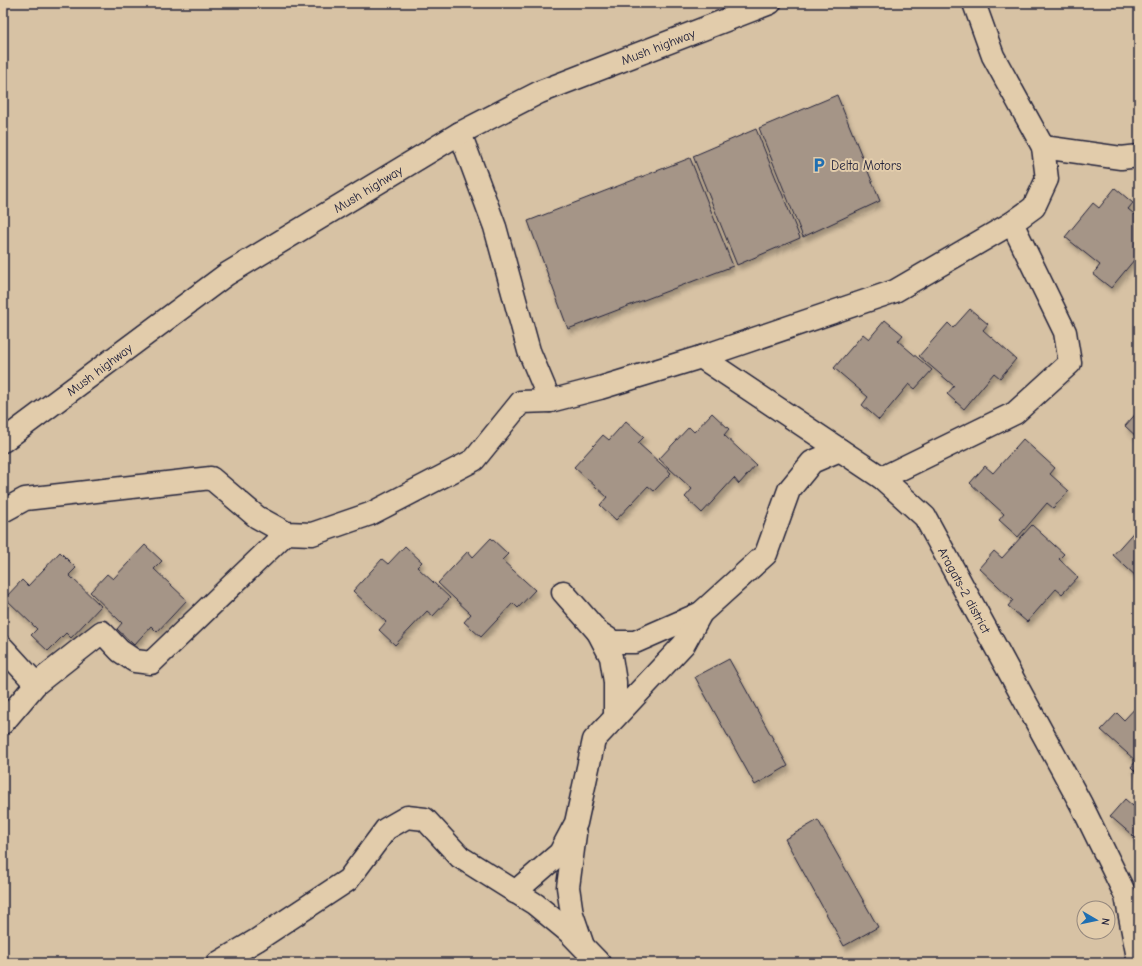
<svg xmlns="http://www.w3.org/2000/svg" width="1142" height="966" viewBox="0 0 1142 966" font-family="'Comic Neue',sans-serif">
<defs>
<filter id="shadow"><feDropShadow dx="2.5" dy="4.5" stdDeviation="2" flood-color="#0004"/></filter>
</defs>
<rect width="100%" height="100%" fill="#d7c2a4"/>
<filter id="ink" filterUnits="userSpaceOnUse"><feTurbulence type="fractalNoise" baseFrequency=".025" numOctaves="2"/><feDisplacementMap in="SourceGraphic" scale="8" xChannelSelector="R" yChannelSelector="G"/><feConvolveMatrix kernelMatrix="1 2 1 2 8 2 1 2 1" color-interpolation-filters="sRGB"/></filter>
<g filter="url(#ink)">
<g fill="#a59587" stroke="#22223b" filter="url(#shadow)">
<path d="M837,95L880,201L803,237L759,128Z"/>
<path d="M756,129L800,238L737,265L693,156Z"/>
<path d="M690,158L733,266L568,329L528,221Z"/>
<path d="M1115,188L1133,203L1128,209L1139,218V254L1111,288L1093,274L1100,265L1065,237L1093,203L1099,208Z"/>
<path d="M970,309L988,324L983,330L1016,359L1000,378L994,373L964,409L947,394L954,386L919,356L948,323L953,328Z"/>
<path d="M885,320L903,335L898,341L932,370L915,389L909,384L879,420L862,405L868,397L834,368L863,334L869,339Z"/>
<path d="M1139,410V439L1125,426Z"/>
<path d="M712,413L729,429L724,435L756,465L739,484L734,478L702,513L685,497L692,489L659,459L689,427L694,432Z"/>
<path d="M626,421L644,437L638,443L671,473L654,491L648,486L616,520L600,505L607,497L574,467L603,435L609,440Z"/>
<path d="M1023,439L1055,468L1050,474L1069,491L1053,508L1047,503L1018,537L999,520L1004,514L970,483L985,466L993,473Z"/>
<path d="M1032,525L1064,554L1059,559L1078,577L1062,594L1056,589L1027,622L1008,606L1013,600L979,568L994,551L1002,558Z"/>
<path d="M1139,526V579L1113,555Z"/>
<path d="M491,538L508,554L502,560L535,590L518,608L513,603L481,637L464,622L471,614L438,583L468,551L473,557Z"/>
<path d="M145,545L162,561L154,569L187,600L157,632L151,626L134,645L117,629L122,623L90,592L107,574L113,579Z"/>
<path d="M405,546L422,562L417,567L450,598L433,616L427,611L395,645L379,630L386,622L353,591L382,559L388,564Z"/>
<path d="M60,552L76,568L69,575L101,606L71,638L66,633L48,651L31,635L37,629L5,598L22,580L28,586Z"/>
<path d="M729,659L788,766L755,785L695,677Z"/>
<path d="M1139,704V775L1131,767L1136,761L1101,730L1117,713L1124,720Z"/>
<path d="M1125,799L1133,806L1139,799V841L1110,816Z"/>
<path d="M818,820L878,927L844,946L785,839Z"/>
</g>
<g fill="none" stroke-linecap="round" stroke-linejoin="round">
<g stroke="#22223b" stroke-width="25">
<g id="minor">
<path d="M460,133L495,227L529,351L550,401"/>
<path d="M1043,147L1121,158L1139,156"/>
<path id="s1" d="M701,357L882,478L925,517L1081,804L1126,896L1139,963"/>
<path id="s2" d="M3,441L227,274L460,133L540,92L770,3"/>
<path d="M882,478L1015,413L1070,363L1065,332L1012,223"/>
<path d="M3,511L25,499L211,478L257,517L286,533L312,534L370,514L474,460L521,402L550,401L600,388L701,357L895,291L1012,223L1034,207L1047,179L1043,147L993,56L974,3"/>
<path d="M563,592L598,632L613,642H635L701,613"/>
<path d="M598,632L611,657L615,682V717"/>
<path d="M3,648L36,684L102,632L120,651L135,661L151,663L286,533"/>
<path d="M3,723L36,684"/>
<path d="M575,834L568,887L572,914L582,943"/>
<path d="M515,892L560,853L576,823L594,740L684,644L701,613L766,554L789,490L812,462L840,450"/>
<path d="M218,963L257,940L348,880L386,829L407,817L425,819L460,857L535,904L569,932L599,963"/>
</g>
</g>
<use href="#minor" stroke="#e2ccab" stroke-width="22"/>
</g>
</g>
<defs>
<g id="parking-bare" transform="scale(1.2)"><path d="M-3.5-5.5H1a3.5 3.5 0 0 1 0 7H-1V5.5H-3.5ZM-1-3.4V-.6H.8a1.4 1.4 0 0 0 0-2.8Z" fill="#1f6fb2" stroke="#e2ccab" stroke-width="2.5" paint-order="stroke"/></g>
</defs>
<g fill-rule="evenodd">
<use href="#parking-bare" x="819" y="165"/>
</g>
<g text-anchor="middle" stroke-width="4" stroke-linejoin="round" paint-order="stroke">
<g font-size="13" fill="#22223b" stroke="#e2ccab">
<text dy="5" stroke="none"><textPath href="#s2" startOffset="768">Mush highway</textPath></text>
<text dy="5" stroke="none"><textPath href="#s2" startOffset="444">Mush highway</textPath></text>
<text dy="5" stroke="none"><textPath href="#s2" startOffset="120">Mush highway</textPath></text>
<text dy="5" stroke="none"><textPath href="#s1" startOffset="359">Aragats-2 district</textPath></text>
</g>
<g font-size="13" fill="#22223b" stroke="#e2ccab" text-anchor="start">
<text x="831" y="170">Delta Motors</text>
</g>
</g>
<rect width="1142" height="966" fill="none" stroke="#e2ccab" stroke-width="16"/>
<rect x="8" y="8" width="1126" height="950" fill="none" stroke="#22223b" stroke-width="1.5" filter="url(#ink)"/>
<g transform="translate(1096 920) rotate(99)"><circle r="19" fill="#e2ccab" stroke="#95887e"/>
<path d="M0-3L7 15L0 10L-7 15Z" fill="#1f6fb2"/>
<text y="-6" font-size="11" font-weight="bold" text-anchor="middle" fill="#22223b">N</text>
</g>
</svg>
